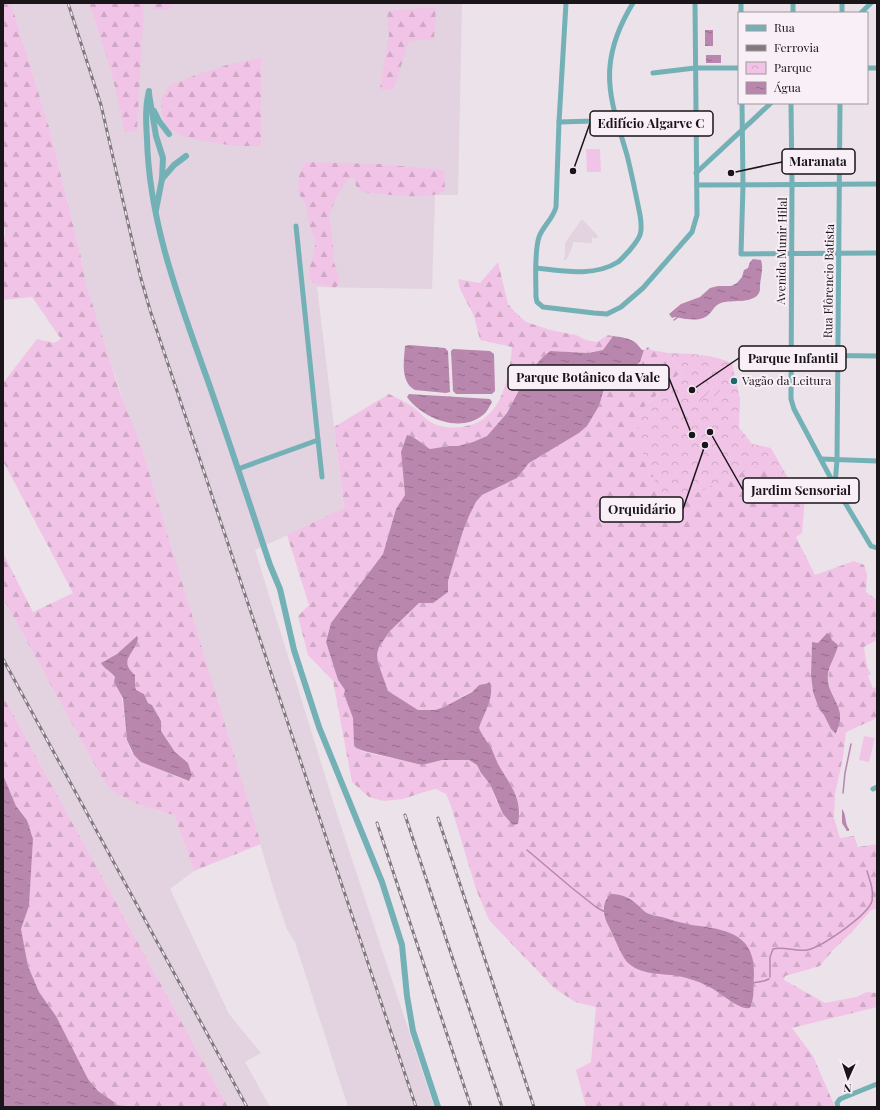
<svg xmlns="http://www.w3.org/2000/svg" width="880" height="1110" viewBox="0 0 880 1110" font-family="'Playfair Display',serif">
<defs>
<pattern id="forest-firs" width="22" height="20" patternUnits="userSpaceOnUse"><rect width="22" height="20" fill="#f1c4e7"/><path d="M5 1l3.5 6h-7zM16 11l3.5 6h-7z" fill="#cea8c5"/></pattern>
<pattern id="park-crowns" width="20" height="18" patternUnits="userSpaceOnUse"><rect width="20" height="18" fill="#f1c4e7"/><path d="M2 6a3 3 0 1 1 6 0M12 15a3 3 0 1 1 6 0" fill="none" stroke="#cea8c5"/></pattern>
<pattern id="garden-furrows" width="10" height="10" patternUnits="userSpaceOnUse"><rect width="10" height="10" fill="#f1c4e7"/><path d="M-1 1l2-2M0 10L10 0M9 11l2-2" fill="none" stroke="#cea8c5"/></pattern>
<pattern id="water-ripples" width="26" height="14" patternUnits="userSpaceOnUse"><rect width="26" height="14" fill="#b986ae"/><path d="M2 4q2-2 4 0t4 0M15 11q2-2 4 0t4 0" fill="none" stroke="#966c8d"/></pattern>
</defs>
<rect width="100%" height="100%" fill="#ece2e9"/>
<g fill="#e3d2df">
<path d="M11,3H462L458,195H435L432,289L317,287L344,509L255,550L337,814L434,1107H348L295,942L287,929L276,897L141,446L129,417L103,340L86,285L81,257L49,127Z"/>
<path d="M582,219L598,236L596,239L592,237V243L573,242L572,248L566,260H564L565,252V243Z"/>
<path d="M3,598L102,778L111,789L123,797L157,811L174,815L194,871L170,889L229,1014L261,1053L245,1062L270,1107H228L3,696Z"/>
</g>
<g fill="#f1c4e7">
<path d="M586,149H600L601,172H587Z"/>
<path d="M864,736L875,738L869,762L859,760Z"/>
</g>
<g fill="url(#forest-firs)" fill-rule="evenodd">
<path d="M3,3H11L49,127L81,257L86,285L93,306L118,387L141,446L261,844L194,871L174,815C153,810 130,803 112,790C108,787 105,782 102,778L3,598V553L33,612L73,593L3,461V383L37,339L54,343L61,339L32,297L3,300V239L5,234V228L3,225ZM136,637L135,648L128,657L127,663L130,671L135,675V686L136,690L144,694L148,703L152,705L161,721V731L175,752L188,763L192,775L189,781C180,779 138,761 133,754C119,731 131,678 103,667L105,660C115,658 129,644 136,637Z"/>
<path d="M89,3H144L137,131L125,132L111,70Z"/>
<path d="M154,3H174L168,10H153Z"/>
<path d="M436,7L434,39L409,41L394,88L389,90L380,89L389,35L387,11Z"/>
<path d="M261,58V146H234L183,137L168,127L162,115L161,99L169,86L193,76L227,65Z"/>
<path d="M306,162L379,164L444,170L445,191C428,201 383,194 362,192L356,186L354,177L348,179L335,200L329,216L332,233L334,263L338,273L340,283L335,288L314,283L309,278C308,266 314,257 315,245C316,239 312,233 310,227C306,212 310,207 298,193C298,181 298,171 306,162Z"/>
<path d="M498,262L508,304L514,311L526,322L550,330L576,335L586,340L597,342L608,335L613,336L603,350L588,353L550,351L527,375L507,413L487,436L473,442L458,446H449L430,449L421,444L416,437L401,452L405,495L396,509L383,554L331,623L326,642L338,680L345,690L353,718L354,745L356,748L364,752L422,765L442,760H469L477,765L481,773L490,784L497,802L520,815C519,795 508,781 498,764C495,758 493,752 490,747C487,740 482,737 479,728L491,695L479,685L472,691L444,707L436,710H418L388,691L384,683L378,663L377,654L379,647L385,638L390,631L419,603L448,592V581L463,531L469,516L476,503L482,495L517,478L529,463L579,433L587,426L599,406L604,389L611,382L623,377L640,362L644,350L650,348L651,350L668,353L682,371L636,415L768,461L785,489L802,491L805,498L802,533L796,537L815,575L854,561L864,565L867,574L866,592L877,600V640L864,647L867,667L871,674L868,676L873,688L877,687V718L846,732L843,757L835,794L834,818L840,838L854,836L858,847L877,844V908L870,911L852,932L833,950L820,966L785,976L784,980L825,1003L856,997L867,992L877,993V1007L792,1028L813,1056L835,1107H586L576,1070L591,1062L596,1007L575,1002L554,988L489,920L476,889L451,806L446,794L436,789L424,792L403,799L383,801L369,797L352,782L333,681L308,655L298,616L309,605L287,535L344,508L334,427L389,394C397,398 406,402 413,407C421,413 427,422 437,425C445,428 454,428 462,427C501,422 509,380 512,347L480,340L474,316L460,289L458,279L480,283ZM827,633L830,634L836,651L829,670L828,680L830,689L835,700L840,718L837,734H835L824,715L819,709L813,692L811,675L812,643H818ZM606,898L647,913L690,925L749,949C753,961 753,971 753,983C752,994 755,997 750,1008L724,995L709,986L694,980L625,960L607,923L603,913L604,904Z"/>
<path d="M3,696L228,1107H115L114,1102L98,1091L88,1079L56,1016L39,992L28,966L21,929L29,906L33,839L27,819L16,806L3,775Z"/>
</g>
<path fill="url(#park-crowns)" d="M668,353C688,353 714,355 732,363L740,399L739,427L752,444L771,448L791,483L797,485L802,491L785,489L768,461L667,506L640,448L636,415L682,371Z"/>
<g fill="url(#garden-furrows)">
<path d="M713,389L725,391L720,396H705L702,401H696L695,398Z"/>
<circle cx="710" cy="433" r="5"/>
</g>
<g fill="url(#water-ripples)">
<rect x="705" y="30" width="8" height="16"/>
<rect x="706" y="55" width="15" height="8"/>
<path d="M753,259L761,260C763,267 762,271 761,278C760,282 760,286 760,290C757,305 731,299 721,303C715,305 714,309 710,313C702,323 686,319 675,317L672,318L669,314L681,304L700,297L710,288L718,286H731L737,283L742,277L744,270L748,268L750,262Z"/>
<path d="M613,336C620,337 630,338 636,343C638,345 640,348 642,350H644L640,362L623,377L611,382L604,389L599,406L587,426L579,433L529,463L517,478L482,495L476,502L469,516L463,531L448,581V592L433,603H419L390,631L379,647L377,654L378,663L388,691L418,710H435L444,707L472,692L479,685L490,683C495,697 483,715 479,728C482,735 485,739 489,744C493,750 495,758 498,764C510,785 523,798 518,824L513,825L503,814L490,784L481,773L477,765L469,760H442L422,765L364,751L356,748L354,745L353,718L344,694L345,690L338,680L326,642L331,623L383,554L396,509L405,495L401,452L407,435C418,438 420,443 430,449L449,446H458L473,442L487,436L507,413L527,375L541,359L550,351L588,353L603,350Z"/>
<path d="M409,345L445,348L448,351L450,392L446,393L415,390C400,382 404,360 405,346Z"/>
<path d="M453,349L490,351L494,354L495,391L492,394H456L453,391L451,351Z"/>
<path d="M409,394L490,399L492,402C489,407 487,412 483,415C460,434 422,418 407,397Z"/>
<path d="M827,633L830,634L832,640L838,645C836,657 826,668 828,681C829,694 842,706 840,720C840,724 837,730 836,734L831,729L824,715L819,709L813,692L811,675L812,642L818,643Z"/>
<path d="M137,636L138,638C136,654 117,659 135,675V686L136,690L144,694L148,703L152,705L161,721V731L175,752L188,763L192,775L189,781L141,762L134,755L127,740L123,698L114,682L115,677C111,671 104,669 101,663L117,654Z"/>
<path d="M3,775L16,806L27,820L33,839L29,906L21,929L28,966L39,992L56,1016L88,1079L98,1091L114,1102L115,1107H3Z"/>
<path d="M842,809C847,815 844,823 849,829V831H847L842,823Z"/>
<path d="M611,894C624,894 631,899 640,907C642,909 645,912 647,913C651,915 657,916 662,917C672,920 682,923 692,925C724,929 756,933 754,975C753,987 755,997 750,1008C737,1010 720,991 707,986C698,981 688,978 678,976C661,973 636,976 624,958C618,948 614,936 608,925C603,915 601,902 611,894Z"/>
</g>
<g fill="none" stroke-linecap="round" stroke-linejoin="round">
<g stroke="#b986ae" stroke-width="1.5">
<path d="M674,320L678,317"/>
<path d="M647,349L648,348"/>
<path d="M843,793L845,773L851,744"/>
<path d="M527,850L572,888L596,907L605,912"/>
<path d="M770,977V957L773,949C784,946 796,952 807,950C822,947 868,915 872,901C874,890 870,881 867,871"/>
<path d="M752,983L764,981L769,979"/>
<path d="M113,1106L131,1107"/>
</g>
<g stroke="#73b1b6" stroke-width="5">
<path d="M566,3L559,122L556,207C553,219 543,226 539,237C534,252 536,280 536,297L537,302L543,307L594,313L607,314L621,307L643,288L692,232L697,215L695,3"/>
<path d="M741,3V13"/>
<path d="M842,3V13"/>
<path d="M793,13V3"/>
<path d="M861,13L871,3"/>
<path d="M867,68H877"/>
<path d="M653,73L695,68H739"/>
<path d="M742,103L743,185L741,254L877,253"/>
<path d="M791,103L792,185L791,399L794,409L835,486L871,546L877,548"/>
<path d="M559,122L593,121L616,115"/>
<path d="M696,173L771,103"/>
<path d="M697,185L877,184"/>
<path d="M536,268C563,271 594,277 618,262C622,259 626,254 629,251C641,237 643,233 640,215C636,195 632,175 627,155C619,127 607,96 610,66C612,44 622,21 633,3"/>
<path d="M791,355L877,356"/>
<path d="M318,440L322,477"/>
<path d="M821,459L877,461"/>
<path d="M238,469L318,440L296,226"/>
<path d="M835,485L837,460L840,103"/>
<path d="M873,789L877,787"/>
<path d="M838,1107L837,1103L840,1099L877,1084"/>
</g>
<g stroke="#73b1b6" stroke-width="6">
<path d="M149,91C145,107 146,123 147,139C149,224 181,305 209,384C230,444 250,505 270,565L280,589L294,650L319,727L382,882L402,945L407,996L413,1031L438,1107"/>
<path d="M149,94L156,136L163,158L162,179L156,210"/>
<path d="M154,111L159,121L169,134"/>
<path d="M162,179L174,165L186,156"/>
</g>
<g stroke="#80797e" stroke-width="3">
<g id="rail">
<path d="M68,3L101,105L140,275L150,310L416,1107"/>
<path d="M3,659L247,1107"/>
<path d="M405,815L502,1107"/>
<path d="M438,818L534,1107"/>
<path d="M377,823L471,1107"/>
</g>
</g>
<use href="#rail" stroke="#f9eff7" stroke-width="1.5" stroke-dasharray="4.5" stroke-linecap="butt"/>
</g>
<circle fill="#1c696e" stroke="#f9eff7" stroke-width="1.5" cx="734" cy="381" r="4"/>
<g text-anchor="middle" stroke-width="4" stroke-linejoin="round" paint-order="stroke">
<g font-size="12" fill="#191518" stroke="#f9eff7">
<text transform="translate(782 251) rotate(-89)" y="4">Avenida Munir Hilal</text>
<text transform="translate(829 281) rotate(-89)" y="4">Rua Flôrencio Batista</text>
</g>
<g font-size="12" fill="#191518" stroke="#f9eff7" text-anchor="start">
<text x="742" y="385">Vagão da Leitura</text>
</g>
</g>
<path fill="none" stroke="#191518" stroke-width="1.5" d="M573 171L590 123M731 173L782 162M692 390L739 358M692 435L669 378M710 432L743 490M705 445L683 509"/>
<g fill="#191518" stroke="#f9eff7" stroke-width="1.5">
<circle cx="573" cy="171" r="4"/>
<circle cx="731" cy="173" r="4"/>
<circle cx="692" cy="390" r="4"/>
<circle cx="692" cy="435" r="4"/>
<circle cx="710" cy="432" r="4"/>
<circle cx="705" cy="445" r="4"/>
</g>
<g fill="#f9eff7" stroke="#191518" stroke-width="1.5">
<rect x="590" y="111" width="123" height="25" rx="4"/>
<rect x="782" y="149" width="73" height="25" rx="4"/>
<rect x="739" y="346" width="107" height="25" rx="4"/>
<rect x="508" y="365" width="161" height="25" rx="4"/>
<rect x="743" y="478" width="116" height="25" rx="4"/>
<rect x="600" y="497" width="83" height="25" rx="4"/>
</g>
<g font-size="13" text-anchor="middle" font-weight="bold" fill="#191518">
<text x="651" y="128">Edifício Algarve C</text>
<text x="818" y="166">Maranata</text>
<text x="793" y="363">Parque Infantil</text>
<text x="588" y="382">Parque Botânico da Vale</text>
<text x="801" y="495">Jardim Sensorial</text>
<text x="642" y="514">Orquidário</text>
</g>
<rect width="880" height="1110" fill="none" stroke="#191518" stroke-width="8"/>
<rect x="738" y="12" width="130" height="92" fill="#f9eff7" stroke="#9f989e"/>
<rect x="746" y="25" width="20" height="6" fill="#73b1b6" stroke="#9f989e"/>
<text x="774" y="32" font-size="12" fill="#191518">Rua</text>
<rect x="746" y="45" width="20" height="6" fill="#80797e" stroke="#9f989e"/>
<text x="774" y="52" font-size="12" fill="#191518">Ferrovia</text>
<rect x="746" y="62" width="20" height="12" fill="url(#park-crowns)" stroke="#9f989e"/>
<text x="774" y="72" font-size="12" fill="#191518">Parque</text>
<rect x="746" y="82" width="20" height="12" fill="url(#water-ripples)" stroke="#9f989e"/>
<text x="774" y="92" font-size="12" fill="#191518">Água</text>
<g transform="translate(848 1078) rotate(183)" stroke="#f9eff7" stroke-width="3" paint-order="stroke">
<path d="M0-3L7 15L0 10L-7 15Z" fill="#191518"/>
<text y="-6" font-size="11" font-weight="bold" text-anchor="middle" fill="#191518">N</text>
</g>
</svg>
